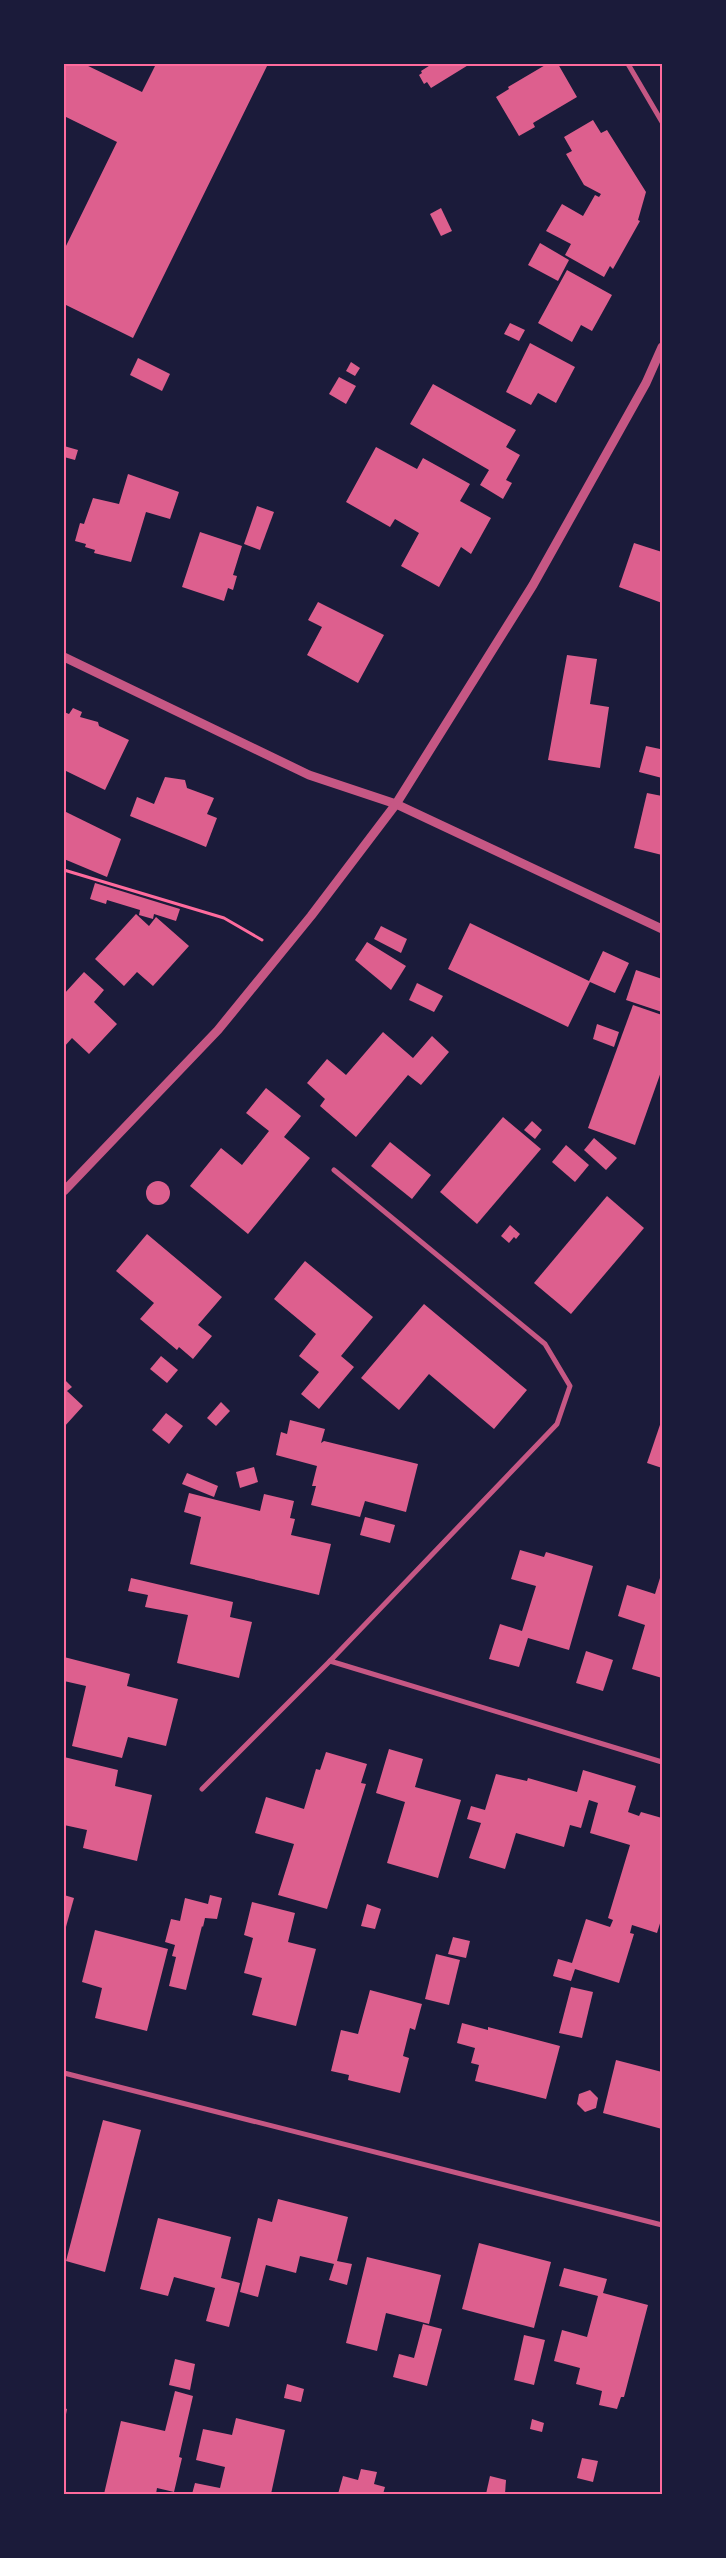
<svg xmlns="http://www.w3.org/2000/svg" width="726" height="2558" viewBox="0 0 726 2558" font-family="Roboto,sans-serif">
<rect width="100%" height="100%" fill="#1b1b3a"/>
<g fill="#dd5f8e">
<path d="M64,64H84L142,92L156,64H268L133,338L64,304V250L117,142L64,116Z"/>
<path d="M432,64H470L431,88L427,82L424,84L419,75L422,73L421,71Z"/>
<path d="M547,64H558L577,97L533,123L535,127L519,136L496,97L509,89L508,87Z"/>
<path d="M593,120L601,133L607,130L646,192L638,220L640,221L613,269L610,266L604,277L565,255L571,244L546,231L562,204L583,216L595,195L599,197L601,194L584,185L566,154L572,151L564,137Z"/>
<path d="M441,208L452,231L441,236L430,214Z"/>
<path d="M540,243L569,260L558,281L528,265Z"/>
<path d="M567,270L612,295L592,331L581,325L572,342L538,323Z"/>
<path d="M510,323L525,330L519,341L504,334Z"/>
<path d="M530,343L575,367L556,403L538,393L531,405L506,392Z"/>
<path d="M138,358L170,374L162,391L130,375Z"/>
<path d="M351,362L360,368L355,376L346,371Z"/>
<path d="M339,377L356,386L346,404L329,394Z"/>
<path d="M433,384L516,430L506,447L520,455L506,480L512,483L503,499L480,485L489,470L410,424Z"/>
<path d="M64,446L78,450L75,460L64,457Z"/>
<path d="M376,447L417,469L423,458L470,484L460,501L491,518L471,554L461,547L439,587L401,566L419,533L395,519L390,527L346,502Z"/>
<path d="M128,474L179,492L170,519L146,512L131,562L94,553L95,550L85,547L86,544L75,541L80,523L84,524L93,498L119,504Z"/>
<path d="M257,506L274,512L260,550L244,544Z"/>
<path d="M200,532L242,546L233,575L237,576L233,590L228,588L224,601L182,587Z"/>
<path d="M634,543L662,552V603L619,587Z"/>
<path d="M318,602L384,635L358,683L307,655L322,627L308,620Z"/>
<path d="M567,655L597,659L590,704L609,707L600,768L548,760Z"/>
<path d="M73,708L82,712L80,717L98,722L99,726L129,740L105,790L64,770V712L69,714Z"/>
<path d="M662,743V778L639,772L646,746L660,749Z"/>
<path d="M165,777L185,780L187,788L214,798L207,814L217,818L206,847L130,816L137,797L154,804Z"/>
<path d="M647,793L662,796V855L634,848Z"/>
<path d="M64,811L121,839L107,877L64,859Z"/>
<path d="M95,883L180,909L176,921L154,914L153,919L139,915L140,910L107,900L106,904L90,899Z"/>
<path d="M136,914L149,926L156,917L189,946L153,986L137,972L124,986L95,959Z"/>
<path d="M470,923L589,981L603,951L629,963L615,993L590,982L568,1027L448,969Z"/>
<path d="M381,926L407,939L401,953L374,939Z"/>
<path d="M367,942L406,966L391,990L355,960Z"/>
<path d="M636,970L662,979V1012L626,1000Z"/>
<path d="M84,972L104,990L94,1002L117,1024L89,1054L72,1038L64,1047V994Z"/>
<path d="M417,983L443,996L434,1012L409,1000Z"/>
<path d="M633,1005L662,1015V1069L635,1145L588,1128Z"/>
<path d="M597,1024L619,1032L614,1047L593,1039Z"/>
<path d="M383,1032L413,1058L432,1036L449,1052L421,1085L408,1075L356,1137L320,1106L325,1099L307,1083L327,1059L346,1075Z"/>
<path d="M266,1088L301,1116L284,1137L310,1158L248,1234L190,1186L221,1148L242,1165L269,1131L246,1113Z"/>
<path d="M503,1117L541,1149L477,1224L440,1192Z"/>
<path d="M532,1121L542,1130L535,1139L524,1130Z"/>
<path d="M594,1138L617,1158L606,1170L584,1150Z"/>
<path d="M390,1142L431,1175L412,1199L371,1166Z"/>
<path d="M566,1145L589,1165L575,1182L552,1162Z"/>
<circle cx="158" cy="1193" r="12"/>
<path d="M607,1196L644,1228L571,1314L534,1283Z"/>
<path d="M510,1225L520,1234L516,1239L514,1237L509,1243L501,1236Z"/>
<path d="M147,1234L222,1297L198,1325L212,1336L193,1359L179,1347L177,1350L140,1319L154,1303L116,1271Z"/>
<path d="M305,1261L373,1317L341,1356L354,1367L319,1409L301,1394L319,1372L299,1356L316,1334L274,1299Z"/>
<path d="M424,1304L527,1390L494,1429L429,1374L399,1410L361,1378Z"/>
<path d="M161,1356L178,1370L167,1383L150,1369Z"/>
<path d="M65,1380L72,1387L67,1391L83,1406L64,1427Z"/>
<path d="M221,1402L230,1411L216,1426L207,1418Z"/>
<path d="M166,1413L183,1426L169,1444L152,1430Z"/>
<path d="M662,1419V1468L647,1463Z"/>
<path d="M290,1420L325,1429L321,1443L324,1441L418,1464L406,1512L365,1501L360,1517L311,1505L316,1486H312L317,1466L276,1455L281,1432L287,1434Z"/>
<path d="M254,1467L258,1482L240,1488L236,1472Z"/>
<path d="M187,1473L218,1486L214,1497L182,1484Z"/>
<path d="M189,1493L260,1511L264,1494L294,1501L290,1518L295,1519L291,1535L331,1544L319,1595L190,1564L201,1517L184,1512Z"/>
<path d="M365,1517L395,1525L390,1543L360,1535Z"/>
<path d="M520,1550L544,1557L546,1552L593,1566L569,1650L528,1638L519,1667L489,1659L500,1624L522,1631L536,1586L511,1579Z"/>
<path d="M131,1578L233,1602L230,1617L252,1622L239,1678L177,1663L188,1615L145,1607L148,1595L128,1591Z"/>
<path d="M660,1578H662V1678L632,1669L645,1625L618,1616L627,1585L655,1594Z"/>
<path d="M586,1651L613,1660L603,1691L576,1683Z"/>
<path d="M64,1657L130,1674L127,1686L178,1699L166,1746L128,1737L122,1758L72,1746L86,1686L64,1681Z"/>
<path d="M389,1749L423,1759L415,1787L461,1800L438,1878L387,1863L405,1802L376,1793Z"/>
<path d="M326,1752L367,1764L361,1783L366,1784L327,1909L278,1895L294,1844L255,1833L266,1797L304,1809L316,1769L320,1770Z"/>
<path d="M64,1757L118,1770L115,1786L152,1795L137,1861L83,1848L87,1830L64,1825Z"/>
<path d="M583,1770L636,1786L628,1812L639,1816L641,1812L662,1818V1917L657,1933L632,1925L630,1933L634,1934L619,1983L575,1969L571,1981L553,1976L558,1959L572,1963L586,1919L610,1927L613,1920L608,1918L630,1845L590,1833L598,1803L589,1800L581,1828L570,1825L564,1847L516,1833L505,1869L469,1858L481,1823L467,1819L471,1806L485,1810L496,1774L527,1781L528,1778L577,1792Z"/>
<path d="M64,1895L74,1898L64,1934Z"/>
<path d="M210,1895L222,1898L217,1919L205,1918L203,1927L202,1926L186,1990L169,1986L176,1957L172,1956L175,1945L165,1942L171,1919L180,1921L185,1898L208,1904Z"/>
<path d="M252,1902L295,1913L288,1942L316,1949L296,2026L252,2015L262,1978L244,1973L253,1938L244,1935Z"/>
<path d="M367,1904L381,1909L375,1929L361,1926Z"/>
<path d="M95,1930L168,1949L147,2031L95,2018L102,1988L82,1982Z"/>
<path d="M453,1937L470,1941L466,1958L448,1954Z"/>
<path d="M436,1954L460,1960L449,2005L425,1999Z"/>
<path d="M571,1987L593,1992L582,2038L559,2033Z"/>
<path d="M370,1990L422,2004L415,2030L410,2028L403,2056L409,2058L400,2093L348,2080L349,2075L331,2071L341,2030L358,2034Z"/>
<path d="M462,2023L488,2030V2027L560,2046L546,2099L475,2081L479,2065L471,2063L475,2048L457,2043Z"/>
<path d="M616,2060L662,2072V2129L603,2113Z"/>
<path d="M590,2090L598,2098L596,2108L585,2112L577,2104L579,2094Z"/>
<path d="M103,2120L141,2130L105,2272L66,2261Z"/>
<path d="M278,2199L348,2217L337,2261L352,2264L347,2285L329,2280L334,2264L300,2256L296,2273L266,2265L258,2297L240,2292L258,2218L272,2222Z"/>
<path d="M158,2218L231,2237L221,2278L240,2283L229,2327L206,2321L215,2288L174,2277L168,2296L140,2289Z"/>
<path d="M479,2243L551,2262L534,2328L462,2309Z"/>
<path d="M367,2257L441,2275L429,2324L386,2313L377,2351L346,2343Z"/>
<path d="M564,2268L607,2279L603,2293L648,2305L624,2397H621L617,2409L599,2405L602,2391L576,2384L580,2368L554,2361L562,2330L587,2337L598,2296L559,2286Z"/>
<path d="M423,2324L442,2329L427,2386L393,2377L399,2354L414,2358Z"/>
<path d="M524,2335L545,2340L534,2385L514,2380Z"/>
<path d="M175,2359L195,2364L190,2390L169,2385Z"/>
<path d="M287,2384L304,2389L301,2402L284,2398Z"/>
<path d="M175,2391L193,2396L179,2457L182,2458L174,2492L157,2488L156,2494H104L121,2421L165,2431Z"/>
<path d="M64,2408L67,2409L65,2420H64Z"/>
<path d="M236,2418L285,2430L271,2494H192L195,2483L220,2488L225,2467L196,2460L203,2429L232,2435Z"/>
<path d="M532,2419L544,2423L542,2432L530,2429Z"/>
<path d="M582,2458L598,2461L593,2482L577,2478Z"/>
<path d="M361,2469L377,2472L374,2484L385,2487L383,2494H338L343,2476L358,2480Z"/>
<path d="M490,2476L506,2480L505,2494H486Z"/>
</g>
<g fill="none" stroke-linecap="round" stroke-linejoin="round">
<path stroke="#ff6b9d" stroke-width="3" d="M64,870L224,918L262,940"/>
<g stroke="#c65784" stroke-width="5">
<path d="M628,64L662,122"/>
<path d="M334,1170L545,1344L570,1386L557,1424L330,1661L662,1762"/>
<path d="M202,1789L330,1661"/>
<path d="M64,2073L662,2225"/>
</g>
<g stroke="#c65784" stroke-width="9">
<path d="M64,657L309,775L396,804L662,929"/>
<path d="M64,1191L218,1030L311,916L396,804L533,585L646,383L662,347"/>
</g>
</g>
<rect width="726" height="2558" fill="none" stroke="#1b1b3a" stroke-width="130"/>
<rect x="65" y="65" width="596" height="2428" fill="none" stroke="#ff6b9d" stroke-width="2"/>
</svg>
